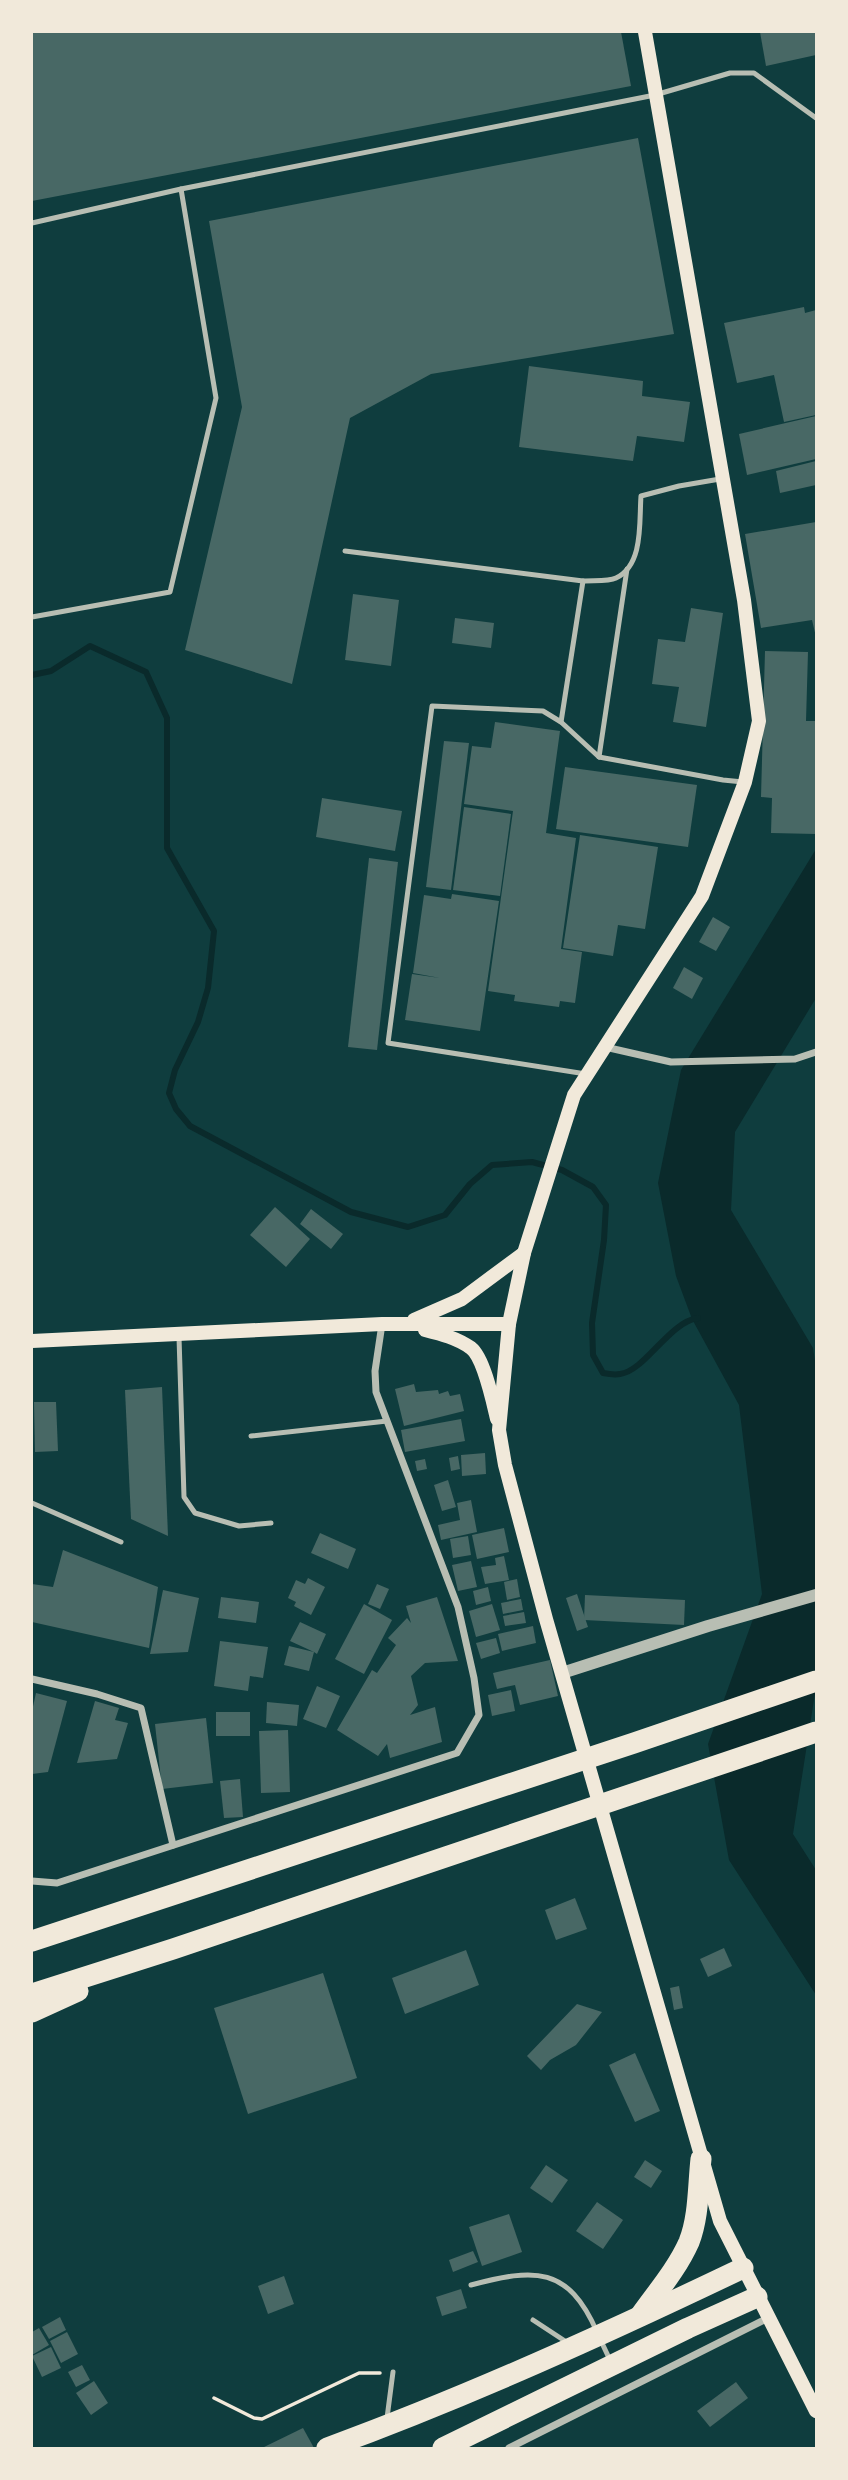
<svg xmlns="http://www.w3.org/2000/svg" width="848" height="2480" viewBox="0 0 848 2480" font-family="Raleway,sans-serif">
<rect width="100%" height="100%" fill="#0f3d3e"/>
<path fill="#0a2a2b" d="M816,849V998L735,1132L731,1210L813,1348L816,1368V1687L793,1834L816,1870V1995L729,1860L708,1744L762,1594L739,1405L692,1319L676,1276L658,1183L681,1070Z"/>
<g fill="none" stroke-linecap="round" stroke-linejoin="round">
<path stroke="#0a2a2b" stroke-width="6" d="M32,675L51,671L90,646L146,672L167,718V848L214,931L208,988L198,1022L175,1070L169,1093L176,1109L190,1126L351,1212L408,1227L445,1215L470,1184L492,1165L532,1162L562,1170L593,1187L606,1205L604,1240L592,1323L593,1355L603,1373C608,1374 615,1375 620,1374C645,1371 669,1322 698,1318"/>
</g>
<g fill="#486865">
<path d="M32,32H621L631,86L32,201Z"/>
<path d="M760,32H816V55L766,66Z"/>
<path d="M638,138L674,334L431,374L350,418L292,684L185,650L242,407L209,221Z"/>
<path d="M804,307L805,313L816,310V415L784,422L774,375L737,383L724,323Z"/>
<path d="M529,366L643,381L642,396L690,402L684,442L637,436L633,461L519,447Z"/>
<path d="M816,416V459L747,475L739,434Z"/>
<path d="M816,461V485L780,493L776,471Z"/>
<path d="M816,522V637L812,620L761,628L745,534Z"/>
<path d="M353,594L399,600L391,666L345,660Z"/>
<path d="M691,608L723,613L706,727L673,722L679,687L652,684L658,639L685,642Z"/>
<path d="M455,618L494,623L491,648L452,643Z"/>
<path d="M765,651L808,652L806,721H816V834L771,833L772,798L761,797Z"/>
<path d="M495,722L560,731L546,833L576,838L561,949L582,952L575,1003L560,1001L559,1007L514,1001L515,995L488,991L513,811L464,804L472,746L491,748Z"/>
<path d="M444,741L469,743L451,890L426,887Z"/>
<path d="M565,767L697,785L688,847L556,829Z"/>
<path d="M322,798L402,811L395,851L316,837Z"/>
<path d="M464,807L511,814L500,896L453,890Z"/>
<path d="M580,835L658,847L645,929L618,925L613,956L563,948Z"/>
<path d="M369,858L398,862L377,1050L348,1047Z"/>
<path d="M452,894L499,901L480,1031L405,1020L412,974L440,978L413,973L424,895L451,899Z"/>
<path d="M713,917L730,927L716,951L699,942Z"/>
<path d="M684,967L703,978L692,999L673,988Z"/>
<path d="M275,1207L310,1239L286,1267L250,1235Z"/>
<path d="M311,1209L343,1234L331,1249L300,1224Z"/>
<path d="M414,1384L416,1392L438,1390L439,1394L448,1391L450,1396L460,1394L464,1411L404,1426L395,1389Z"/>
<path d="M162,1387L168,1536L131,1519L125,1390Z"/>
<path d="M34,1402H56L58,1451L35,1452Z"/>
<path d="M461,1419L465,1441L405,1452L401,1430Z"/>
<path d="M485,1453L486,1474L462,1476L461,1455Z"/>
<path d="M458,1456L460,1469L451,1471L449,1458Z"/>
<path d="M425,1459L427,1469L417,1471L415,1461Z"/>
<path d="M448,1480L456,1507L442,1511L434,1485Z"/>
<path d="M471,1500L477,1532L441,1540L438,1525L460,1520L457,1503Z"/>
<path d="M504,1528L509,1552L477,1559L472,1535Z"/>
<path d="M320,1533L356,1549L348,1569L311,1553Z"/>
<path d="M468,1536L471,1555L453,1558L450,1539Z"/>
<path d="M63,1550L158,1587L149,1648L32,1622V1584L53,1587Z"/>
<path d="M504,1556L509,1580L485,1584L481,1567L496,1565L495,1558Z"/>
<path d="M471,1561L477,1587L458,1591L452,1565Z"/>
<path d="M308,1578L325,1587L311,1615L294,1606L296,1602L288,1598L296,1580L305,1584Z"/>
<path d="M517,1579L520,1597L507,1600L504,1582Z"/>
<path d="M377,1584L389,1589L380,1609L368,1604Z"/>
<path d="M488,1587L491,1601L476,1605L473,1591Z"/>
<path d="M163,1590L199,1598L188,1652L150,1654Z"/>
<path d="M577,1594L588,1627L577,1631L566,1598Z"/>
<path d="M585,1595L685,1600L684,1625L584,1620Z"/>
<path d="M221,1597L259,1602L256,1623L218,1618Z"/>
<path d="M437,1597L458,1661L425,1663L411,1676L418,1705L410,1715L435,1707L442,1742L390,1758L387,1744L378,1756L337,1730L372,1670L377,1673L396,1645L388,1638L407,1618L411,1623L406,1606Z"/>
<path d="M521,1599L523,1610L503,1614L501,1603Z"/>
<path d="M364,1604L392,1620L364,1674L335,1659Z"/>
<path d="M492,1604L500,1630L476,1637L469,1611Z"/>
<path d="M524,1612L526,1623L505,1626L503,1616Z"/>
<path d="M300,1622L326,1634L317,1654L314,1652L309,1671L284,1665L289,1646L314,1652L290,1641Z"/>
<path d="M533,1626L536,1643L502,1651L498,1634Z"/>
<path d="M496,1638L500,1653L481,1659L476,1643Z"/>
<path d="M220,1641L268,1647L263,1678L250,1676L248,1691L214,1686Z"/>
<path d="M550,1660L558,1696L520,1705L515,1685L497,1689L493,1673Z"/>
<path d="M317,1686L340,1696L326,1728L303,1719Z"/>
<path d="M511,1690L515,1711L492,1716L488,1695Z"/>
<path d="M36,1693L67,1701L48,1772L32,1774V1711Z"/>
<path d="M95,1701L119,1708L115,1720L128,1723L117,1759L77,1763Z"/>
<path d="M267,1702L299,1705L297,1726L266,1723Z"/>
<rect x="216" y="1712" width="34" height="24"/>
<path d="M206,1718L213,1783L162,1789L155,1724Z"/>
<path d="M288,1730L290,1792L261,1793L259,1731Z"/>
<path d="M240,1779L243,1817L224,1818L220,1781Z"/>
<path d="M575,1898L587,1929L556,1940L545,1910Z"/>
<path d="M724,1948L732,1966L708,1977L700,1959Z"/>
<path d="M466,1950L479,1985L405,2014L392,1978Z"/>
<path d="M323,1973L357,2078L248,2114L214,2008Z"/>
<path d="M679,1986L683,2008L674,2010L670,1988Z"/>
<path d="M577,2004L602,2012L576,2045L550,2060L541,2070L527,2056Z"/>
<path d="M635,2053L660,2111L635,2122L609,2065Z"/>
<path d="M645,2160L662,2171L651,2188L634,2177Z"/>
<path d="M546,2165L568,2180L552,2203L530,2188Z"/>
<path d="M597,2202L623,2220L603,2249L576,2231Z"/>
<path d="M509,2214L522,2252L482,2266L469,2227Z"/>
<path d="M473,2251L478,2262L453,2272L449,2260Z"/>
<path d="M284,2276L294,2304L268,2314L258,2286Z"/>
<path d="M461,2289L467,2308L442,2316L436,2297Z"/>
<path d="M60,2317L66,2330L49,2339L42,2327Z"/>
<path d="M39,2328L49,2345L32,2355V2332Z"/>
<path d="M67,2332L78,2354L61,2363L50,2341Z"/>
<path d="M51,2347L61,2368L42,2377L32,2356Z"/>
<path d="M82,2365L90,2380L76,2387L68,2372Z"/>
<path d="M94,2381L108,2403L91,2415L76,2393Z"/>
<path d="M736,2382L748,2398L710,2427L697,2411Z"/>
<path d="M303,2428L314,2448H262Z"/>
</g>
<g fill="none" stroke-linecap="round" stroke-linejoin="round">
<path stroke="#f1e9da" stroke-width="3.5" d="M214,2398L254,2418L262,2419L359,2373H380"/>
<g stroke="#b8beb3" stroke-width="5">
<path d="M32,223L181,189L655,95L730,73H754L816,118"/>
<path d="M345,551L583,581C592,580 608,582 616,578C644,565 639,521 641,496L679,486L720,479"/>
<path d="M627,569L599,757L723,780L743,782"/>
<path d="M32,617L170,592L216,398L181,189"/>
<path d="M561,722L583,581"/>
<path d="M586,1074L388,1043L432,706L543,711L561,722L599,757"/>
<path d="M179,1337L184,1497L195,1513L239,1526L271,1523"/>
<path d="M251,1436L387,1421"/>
<path d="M32,1503L121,1542"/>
<path d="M471,2285C535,2268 568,2266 597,2332"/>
<path d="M533,2320L568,2343"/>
<path d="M601,2341L610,2360"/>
<path d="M387,2418L393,2372"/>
</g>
<g stroke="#b8beb3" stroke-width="7">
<path d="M605,1047L671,1062L795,1059L816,1052"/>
<path d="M32,1679L97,1694L141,1708L173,1845"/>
<path d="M32,1881L57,1883L457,1753L479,1715L474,1678L458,1607L376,1392L375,1371L382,1324"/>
<path d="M509,2448L768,2318"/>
</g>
<path stroke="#b8beb3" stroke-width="12" d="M562,1673L708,1626L816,1595"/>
<g stroke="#f1e9da" stroke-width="14">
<path d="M645,32L744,600L759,721L745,782L702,896L574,1095L524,1253L509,1324L499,1430L505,1465L546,1619L720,2221L816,2411"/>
<path d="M414,1320L462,1299L524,1253"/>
<path d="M425,1330C441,1334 457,1338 471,1348C484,1358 493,1402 497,1419"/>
<path d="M32,1341L382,1324H509"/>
</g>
<g stroke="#f1e9da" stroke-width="21">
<path d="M32,1941L634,1743L816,1681"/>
<path d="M32,1994L173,1949L816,1732"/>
<path d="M32,2012L78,1991"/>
<path d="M640,2316C657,2292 677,2269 689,2242C699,2217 698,2186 701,2159"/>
<path d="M327,2448C469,2396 607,2333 743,2268"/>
<path d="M443,2448L688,2328L757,2297"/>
</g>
</g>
<rect width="848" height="2480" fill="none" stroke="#f1e9da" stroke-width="66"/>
</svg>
